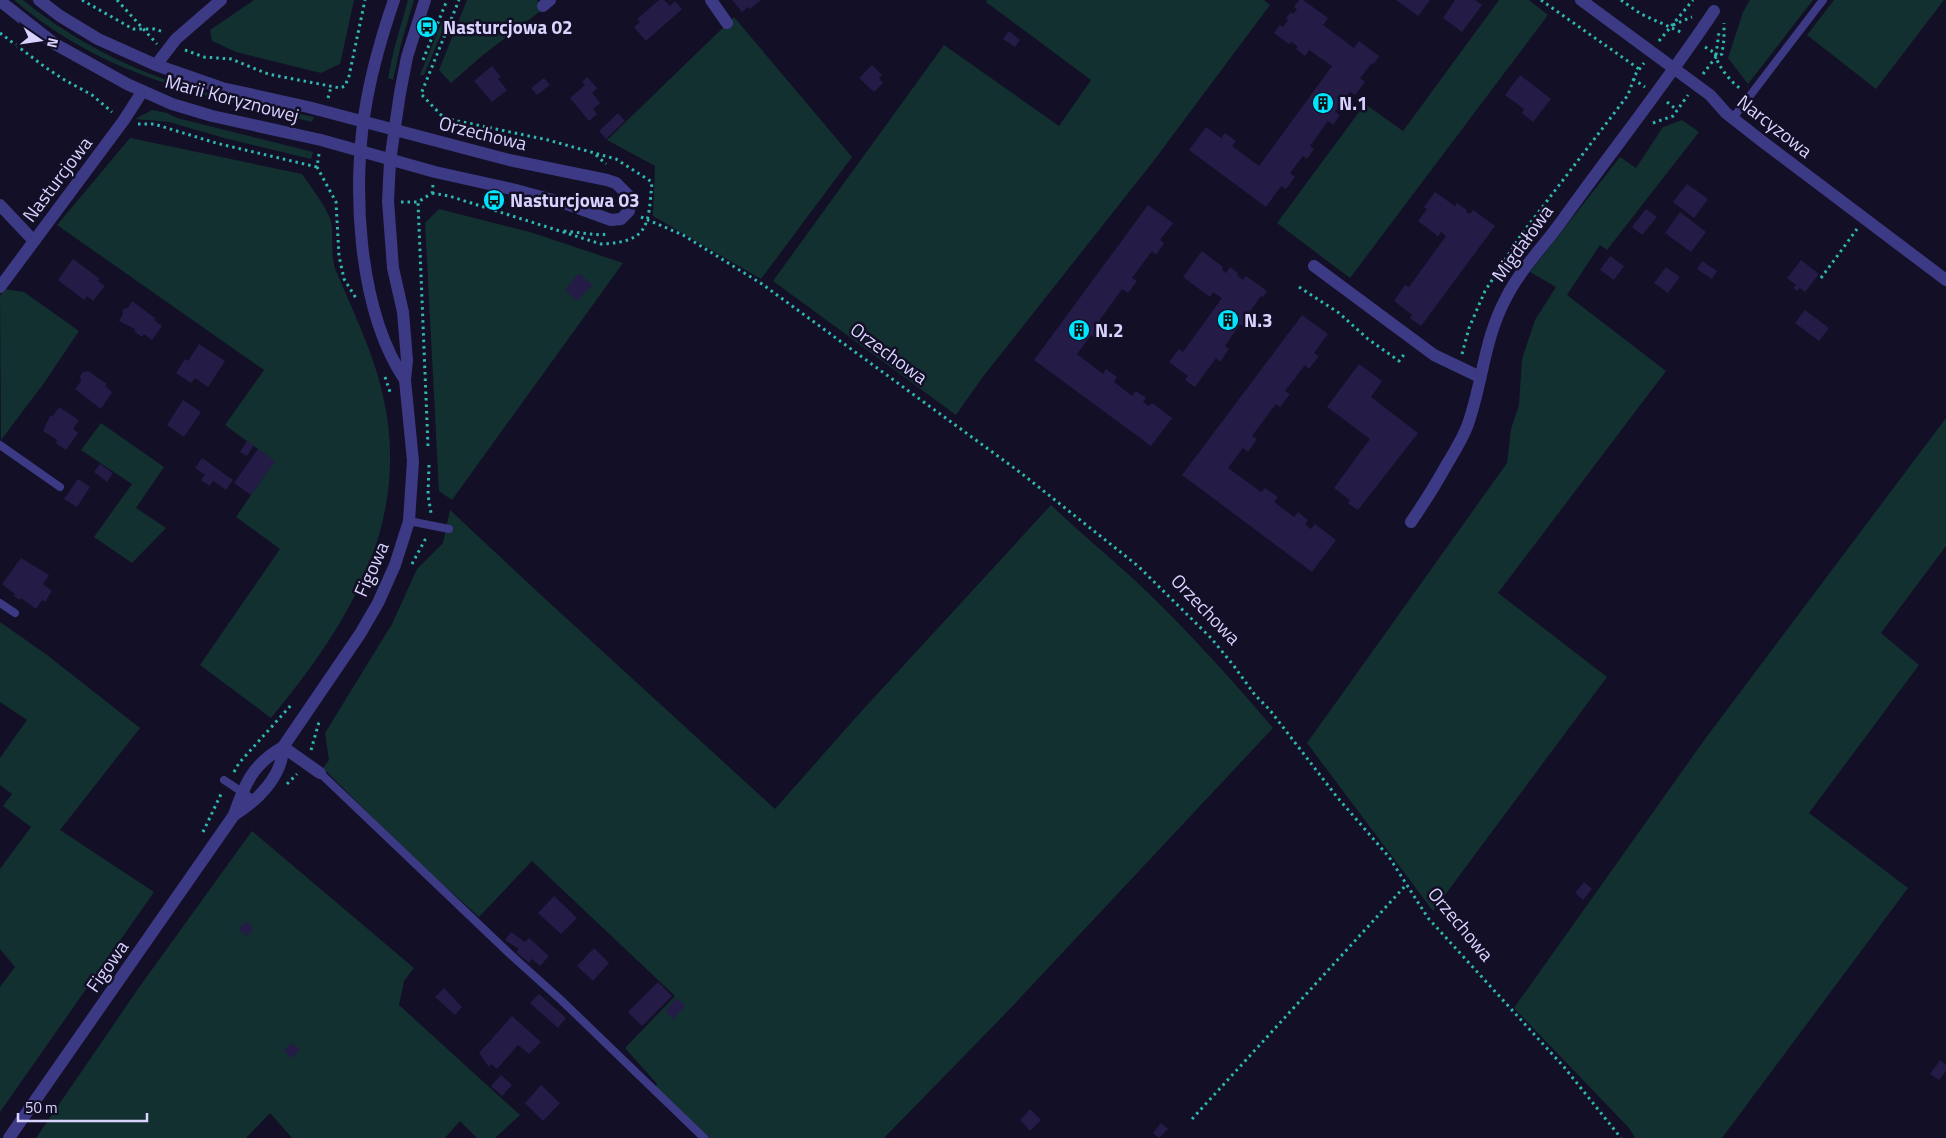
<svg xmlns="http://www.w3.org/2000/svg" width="1946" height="1138" viewBox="0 0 1946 1138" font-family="'Titillium Web',sans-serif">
<rect width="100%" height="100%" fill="#130f26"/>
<g fill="#12302f">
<path d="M14,0H23C72,40 131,70 191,88C231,100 273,108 314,117L312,122C202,95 104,77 14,0Z"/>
<path d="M254,0H354L340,64L321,73L236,52L212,41L210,30Z"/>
<path d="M408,0H414L401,44L393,80L388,78L394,49Z"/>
<path d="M467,0H537L543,9L483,55L451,83L439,70Z"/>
<path d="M987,0H1264L1270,5L1152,163L982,378L956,415L773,281L944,45L1059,126L1091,80L986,2Z"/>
<path d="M1499,0H1529L1548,15L1350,278L1277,223L1365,104L1403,131Z"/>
<path d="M1750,0H1813L1748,84L1728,58L1743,12Z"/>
<path d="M1834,0H1944L1876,89L1807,35Z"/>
<path d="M734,17L852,157L761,279L653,216L655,166L607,140Z"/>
<path d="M443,19L447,20L424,75H420Z"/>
<path d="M152,110L167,113L177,118L313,152L311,159L224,138L169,122L135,119Z"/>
<path d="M1682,120L1699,132L1607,250L1600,245L1567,295L1666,371L1498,593L1607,677L1433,911L1307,743L1507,463L1511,429L1519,405L1522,359L1535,320L1556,287L1530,272L1620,157L1636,168L1663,127Z"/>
<path d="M130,138L302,174C309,184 330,212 331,222C334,237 330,257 336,271C356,318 380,366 387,417C405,535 343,631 271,718L200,665L280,549L236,517L274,461L225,425L264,370L57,225Z"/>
<path d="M439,209L530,232L623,263L452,500L439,491L425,223Z"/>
<path d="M5,289L24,292L79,331L44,383L1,440L0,296Z"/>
<path d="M1946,418V546L1881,633L1919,665L1809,813L1908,888L1722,1138H1635L1629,1128L1514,1008L1705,739Z"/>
<path d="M101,423L164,467L136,508L166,528L132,563L94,537L132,484L81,450Z"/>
<path d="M1051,505C1081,534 1114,560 1144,589C1190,633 1232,680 1273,728L1005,1014L884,1138H703L654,1089L657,1084L625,1048L675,996L532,861L479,917L407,852L323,768L329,760L325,733L392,624L417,569L443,543L450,510L542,596L775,809L858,715Z"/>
<path d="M0,622L47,655L140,728L60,830L154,892L0,1112V987L15,967L0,949V869L31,827L3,806L12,794L0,785V758L27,720L0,702Z"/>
<path d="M252,831L414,968L404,981L399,1005L520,1115L495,1138H477L460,1121L445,1138H292L270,1113L246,1138H36L140,986Z"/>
</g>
<g fill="#241b47">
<path d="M659,0H664L670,6L675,1L682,9L646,41L634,27L640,22L637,19Z"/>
<path d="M732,0H761L750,9L748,7L742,12Z"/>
<path d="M1299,0H1303L1328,18L1323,25L1354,48L1359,41L1379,56L1374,64L1372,63L1360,78L1365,82L1355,95L1350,92L1335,112L1340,115L1333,125L1328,121L1310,146L1314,149L1307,159L1303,156L1290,173L1295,177L1286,189L1281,186L1266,207L1189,150L1206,127L1221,138L1225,133L1236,141L1232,146L1259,166L1332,66L1309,50L1305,56L1296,49L1298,47L1292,42L1289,44L1274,33L1280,25L1283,27L1288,20L1286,18L1291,12L1293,14L1297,9L1294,7Z"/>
<path d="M1396,0H1430L1418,16Z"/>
<path d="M1455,0H1475L1482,5L1462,32L1443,18Z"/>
<path d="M1009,31L1020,40L1015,47L1003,39Z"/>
<path d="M872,65L882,75L879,78L883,83L874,92L859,78Z"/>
<path d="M492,66L501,77L498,79L507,90L492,102L474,81Z"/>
<path d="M1520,75L1551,99L1533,122L1522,113L1524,109L1505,95Z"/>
<path d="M587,77L597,88L592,93L600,103L593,109L597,114L589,121L570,98L585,85L582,82Z"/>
<path d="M544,78L550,85L537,95L531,88Z"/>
<path d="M618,113L625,121L606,139L599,131Z"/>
<path d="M1687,184L1708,199L1694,218L1673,202Z"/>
<path d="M1435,192L1455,206L1457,203L1467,210L1466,212L1470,214L1473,210L1495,226L1421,326L1410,318L1412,315L1394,301L1405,285L1409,287L1446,236L1441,232L1438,236L1418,221L1427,209L1424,207Z"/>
<path d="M1148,205L1173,223L1160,240L1164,243L1156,255L1152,251L1132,278L1137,281L1128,293L1122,289L1099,321L1105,324L1095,338L1091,335L1077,354L1103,374L1106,369L1117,377L1114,382L1132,396L1136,391L1146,398L1143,402L1149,406L1152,403L1172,418L1151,446L1034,360Z"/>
<path d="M1646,209L1657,217L1642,235L1632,227Z"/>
<path d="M1680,212L1706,232L1691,252L1665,233Z"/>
<path d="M1202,251L1223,267L1222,270L1226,273L1230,267L1238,273L1237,275L1243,280L1246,276L1267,291L1263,297L1261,296L1249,313L1253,316L1245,328L1240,324L1225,346L1229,349L1220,362L1216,358L1195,387L1185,380L1188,376L1169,362L1179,349L1183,352L1222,298L1213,292L1210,297L1183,277Z"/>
<path d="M1610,256L1624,266L1614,280L1600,270Z"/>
<path d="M73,259L100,279L98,281L105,286L93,301L87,296L84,300L58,280Z"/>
<path d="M1801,260L1819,274L1805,292L1800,288L1797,291L1793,288L1796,285L1787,278Z"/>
<path d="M1702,261L1717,271L1712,279L1697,269Z"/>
<path d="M1666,267L1680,277L1668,293L1654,283Z"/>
<path d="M579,273L592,285L577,301L565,290Z"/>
<path d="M132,301L155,318L154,320L162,326L152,340L144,334L142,337L134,331L135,329L119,321L123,314L122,311L125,308H128Z"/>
<path d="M1805,310L1829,328L1819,341L1795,323Z"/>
<path d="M1302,315L1328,334L1314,353L1319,356L1309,369L1305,365L1285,391L1290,394L1280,407L1276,404L1252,436L1257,439L1248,452L1243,448L1228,468L1261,492L1265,488L1278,497L1274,502L1294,517L1298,512L1308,520L1305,524L1311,529L1315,524L1336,540L1312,572L1182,475Z"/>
<path d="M199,344L225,361L208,387L195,378L191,383L176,373L185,359L188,361Z"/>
<path d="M1359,364L1382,381L1371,397L1418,433L1358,510L1348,503L1350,500L1334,488L1370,439L1327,407Z"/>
<path d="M88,371L107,384L105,386L112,392L101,409L75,389L81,381L80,376L83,372Z"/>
<path d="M183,400L201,412L184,437L167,425Z"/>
<path d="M59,407L79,420L73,429L78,433L66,450L56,443L57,440L43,431L50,416H53Z"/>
<path d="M247,441L254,445L247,456L240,452Z"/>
<path d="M258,449L275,461L251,495L234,483Z"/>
<path d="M202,458L233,480L226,490L213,481L210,486L201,480L205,475L195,468Z"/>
<path d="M100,464L113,473L107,482L94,472Z"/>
<path d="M78,479L90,487L77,507L64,499Z"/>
<path d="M21,558L49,575L43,584L52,591L45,602L42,600L36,609L21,598L20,600L14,596L15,594L2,584Z"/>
<path d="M1584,882L1592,889L1583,900L1575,893Z"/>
<path d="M554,896L577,918L561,934L538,913Z"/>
<path d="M246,921L254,929L246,936L239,928Z"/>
<path d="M511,932L525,942L529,938L549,956L540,966L532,959L529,963L516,952L519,949L505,940Z"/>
<path d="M594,948L609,963L593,981L577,966Z"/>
<path d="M658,982L672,996L642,1026L628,1012Z"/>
<path d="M444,988L462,1007L455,1015L435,997Z"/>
<path d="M539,994L566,1018L558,1028L530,1003Z"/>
<path d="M677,998L685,1006L673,1019L665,1011Z"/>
<path d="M512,1016L541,1042L529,1054L518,1045L497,1069L491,1064L489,1067L479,1053Z"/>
<path d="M292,1043L300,1050L291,1058L284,1051Z"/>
<path d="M1940,1060L1946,1065V1071L1939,1080L1930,1074Z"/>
<path d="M501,1075L512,1085L502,1096L491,1086Z"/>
<path d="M541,1085L560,1103L543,1121L525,1103Z"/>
<path d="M1030,1109L1041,1120L1030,1131L1020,1120Z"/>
<path d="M1161,1123L1168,1129L1159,1138L1153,1133Z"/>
</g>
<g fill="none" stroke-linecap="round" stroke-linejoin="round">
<g stroke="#2fb8b0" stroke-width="3" stroke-dasharray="2.5 4" stroke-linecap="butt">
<path d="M82,0L133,29H154L164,32"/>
<path d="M117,0L157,44"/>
<path d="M1541,0L1639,69"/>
<path d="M1621,0L1641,14L1683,33"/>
<path d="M1673,25L1692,17"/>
<path d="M0,33L45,67L63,79L92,95L112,112"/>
<path d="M1659,41L1693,0"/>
<path d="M1705,47L1715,53C1717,66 1731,82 1742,90"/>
<path d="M185,50L204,57L231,59L268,74L340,88L345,86L349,76L365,0"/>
<path d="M1716,55L1719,32"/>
<path d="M423,60L447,0"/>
<path d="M1703,74L1715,58L1722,54L1724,39V23"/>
<path d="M1633,79L1645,87"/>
<path d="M328,98L331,87"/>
<path d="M1667,102L1677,110"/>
<path d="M1653,123L1673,116L1688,95"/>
<path d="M138,124H154L216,143L317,167"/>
<path d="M442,129L444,118"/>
<path d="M319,154L317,167L336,202L339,256L344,279L356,298"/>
<path d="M596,155L606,164"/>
<path d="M432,193L449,196L601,244C650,242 648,225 652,182L616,159L548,140L444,118L421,94L459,0"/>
<path d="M401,202H418"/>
<path d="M641,217L683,235L762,284L1021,473L1138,566L1211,638L1234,666L1255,695L1269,709L1337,797L1389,857L1428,918L1564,1067L1621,1138"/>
<path d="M564,231L600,235L608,234"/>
<path d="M1821,278L1857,229"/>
<path d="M1299,287L1339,313L1368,339L1399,361L1406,352"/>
<path d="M1462,354L1469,328L1485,291L1521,235L1628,95L1635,75L1644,63"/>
<path d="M385,377L390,392"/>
<path d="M428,446L418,202L432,193L433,185"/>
<path d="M429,465L428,495L431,513"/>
<path d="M412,564L427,536"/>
<path d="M311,750L319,722"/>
<path d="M234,772L239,763L293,703"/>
<path d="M287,784L297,774"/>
<path d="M203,832L222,792"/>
<path d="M1192,1119L1406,885"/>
</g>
<g stroke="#3d3a85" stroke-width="8">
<path d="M1733,118L1823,0"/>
<path d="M0,445L60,487"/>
<path d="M409,521L449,529"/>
<path d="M0,603L15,613"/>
<path d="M320,773L511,955L561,1000L704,1138"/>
<path d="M224,780L254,800"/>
</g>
<g stroke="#3d3a85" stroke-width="12">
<path d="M394,0C383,32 373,66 367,99C351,182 357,309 405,380"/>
<path d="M711,0L727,23"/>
<path d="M1581,0L1710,95L1726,113L1763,142L1946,280"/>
<path d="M0,1L55,44L127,84L172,104L212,116L321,140L435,172L516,190L567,204L611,220L621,219L629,211V196L616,183L607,180L509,160L308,107L222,88L156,65L98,39L60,16L39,0"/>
<path d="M543,6L550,0"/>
<path d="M156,65L176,39L221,0"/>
<path d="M0,205L34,241"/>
<path d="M1314,266L1434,355L1480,377"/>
<path d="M0,287L124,120L142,92"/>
<path d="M1411,522C1424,503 1436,484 1447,464C1455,451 1463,438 1468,424C1483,381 1484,339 1506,298C1520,270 1543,247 1561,222C1612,151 1666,83 1714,11"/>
<path d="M283,747L320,773"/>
<path d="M234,815C257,801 283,776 283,747"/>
<path d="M9,1138L234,815C245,783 253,764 283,747L360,634L378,603L395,565L409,521L413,461L405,380L407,360L403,312L393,268L388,201L390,161L400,93L407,57L425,0"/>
</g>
</g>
<defs>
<g id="bus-disc" transform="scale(1.125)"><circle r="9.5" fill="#00e5ff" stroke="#130f26"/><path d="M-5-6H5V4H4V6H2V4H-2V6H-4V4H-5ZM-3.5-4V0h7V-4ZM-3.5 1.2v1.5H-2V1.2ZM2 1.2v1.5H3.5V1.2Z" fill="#111"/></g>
<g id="building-disc" transform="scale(1.125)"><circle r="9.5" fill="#00e5ff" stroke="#130f26"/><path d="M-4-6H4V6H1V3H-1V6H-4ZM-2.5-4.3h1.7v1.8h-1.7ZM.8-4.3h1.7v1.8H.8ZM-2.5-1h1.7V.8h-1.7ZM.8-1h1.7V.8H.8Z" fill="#111"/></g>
</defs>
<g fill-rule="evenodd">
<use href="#bus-disc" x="427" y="27"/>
<use href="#building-disc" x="1323" y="103"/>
<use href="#bus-disc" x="494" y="200"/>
<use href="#building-disc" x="1228" y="320"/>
<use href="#building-disc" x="1079" y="330"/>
</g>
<g text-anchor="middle" stroke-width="5" stroke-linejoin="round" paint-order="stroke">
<g font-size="19" font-weight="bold" fill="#d9d4ff" stroke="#130f26" text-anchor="start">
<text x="443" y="34">Nasturcjowa 02</text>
<text x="1339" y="110">N.1</text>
<text x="510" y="207">Nasturcjowa 03</text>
<text x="1244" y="327">N.3</text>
<text x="1095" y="337">N.2</text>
</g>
<g font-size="19" fill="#d9d4ff" stroke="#130f26">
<text transform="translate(232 98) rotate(15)" y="7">Marii Koryznowej</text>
<text transform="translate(1775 126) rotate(38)" y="7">Narcyzowa</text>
<text transform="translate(483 133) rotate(14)" y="7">Orzechowa</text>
<text transform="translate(57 179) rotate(-53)" y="7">Nasturcjowa</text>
<text transform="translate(1522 243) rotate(-54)" y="7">Migdałowa</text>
<text transform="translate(889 353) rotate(36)" y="7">Orzechowa</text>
<text transform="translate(371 569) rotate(-66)" y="7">Figowa</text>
<text transform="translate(1206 609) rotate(46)" y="7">Orzechowa</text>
<text transform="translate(1461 924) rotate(50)" y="7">Orzechowa</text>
<text transform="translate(107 966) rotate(-55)" y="7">Figowa</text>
</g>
</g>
<g transform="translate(40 40) rotate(103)" stroke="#130f26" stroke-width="4" paint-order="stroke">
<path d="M0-4L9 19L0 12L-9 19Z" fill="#d9d4ff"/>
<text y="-8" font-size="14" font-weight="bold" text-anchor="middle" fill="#d9d4ff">N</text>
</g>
<path d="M18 1113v8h129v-8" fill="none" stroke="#d9d4ff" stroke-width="2.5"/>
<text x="25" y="1113" font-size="15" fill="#d9d4ff" stroke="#130f26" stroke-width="4" paint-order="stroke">50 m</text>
</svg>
